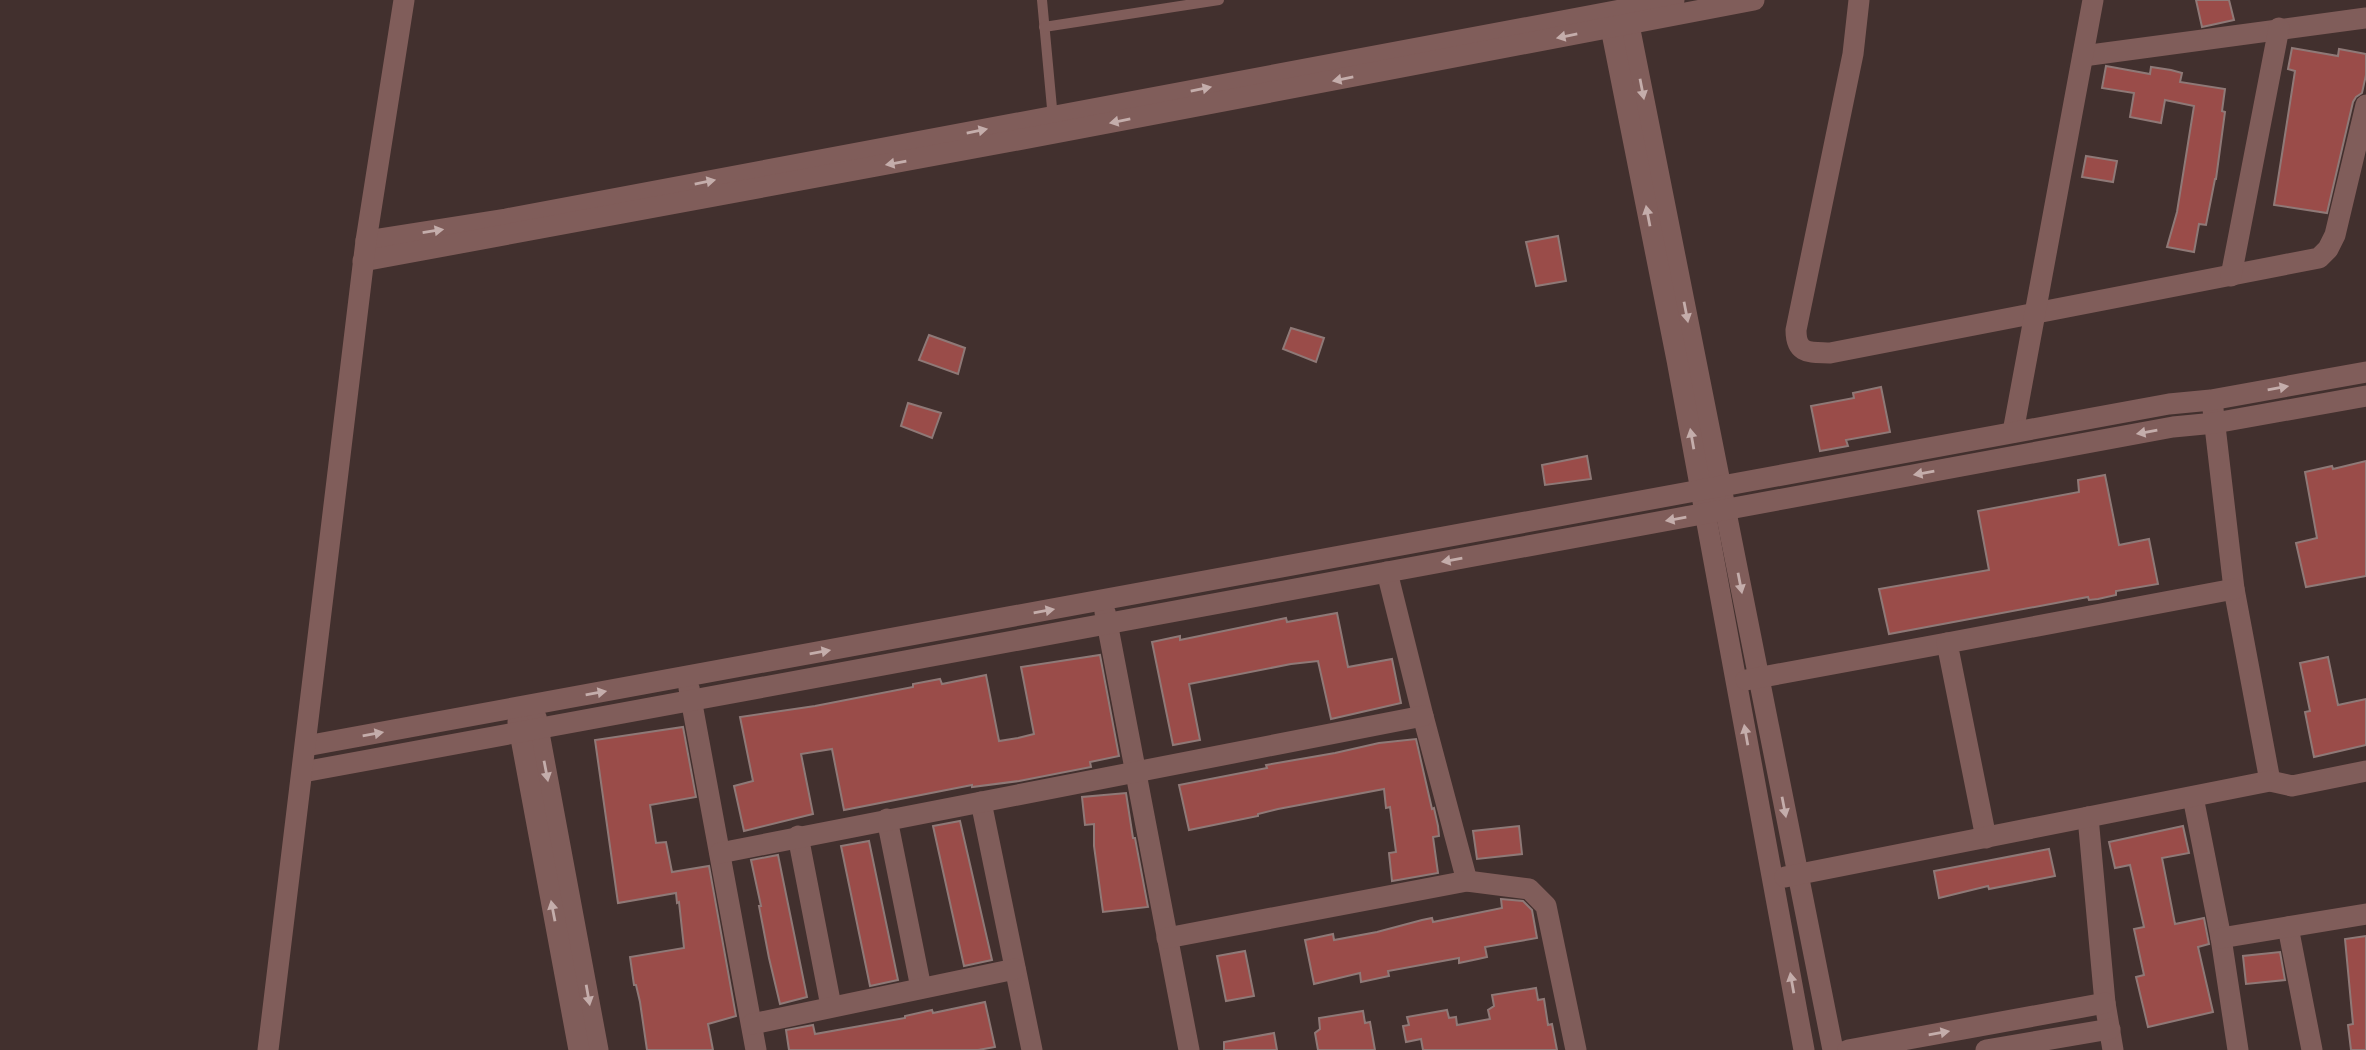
<svg xmlns="http://www.w3.org/2000/svg" width="2366" height="1050" viewBox="0 0 2366 1050" font-family="'Space Grotesk',sans-serif">
<rect width="100%" height="100%" fill="#42302e"/>
<g fill="#9a4c49" stroke="#8f7977" stroke-width="2">
<path d="M2196,0H2229L2234,20L2202,27Z"/>
<path d="M2292,48L2338,56L2339,49L2366,54V75L2362,93L2356,97L2353,102L2327,213L2274,205L2295,71L2288,69Z"/>
<path d="M2106,66L2150,74L2151,67L2171,70L2182,73L2180,82L2225,89L2222,111L2225,112L2216,179H2215L2206,225L2199,224L2194,252L2167,247L2177,212L2194,106L2165,100L2161,123L2130,117L2134,93L2102,88Z"/>
<path d="M2086,156L2117,161L2113,182L2082,177Z"/>
<path d="M1558,236L1566,281L1536,286L1526,242Z"/>
<path d="M1291,328L1324,338L1316,362L1283,349Z"/>
<path d="M929,335L965,348L958,374L919,360Z"/>
<path d="M1881,387L1890,432L1846,440L1848,446L1820,451L1811,406L1854,398L1853,393Z"/>
<path d="M908,403L941,413L932,438L901,426Z"/>
<path d="M1587,456L1591,479L1545,485L1542,465Z"/>
<path d="M2366,461V576L2306,587L2296,543L2317,538L2305,472L2332,466L2333,469Z"/>
<path d="M2105,475L2119,545L2149,539L2158,584L2116,591V595L2098,599L2089,600L2088,597L1889,634L1879,589L1989,570L1978,511L2079,492L2078,480Z"/>
<path d="M1337,613L1348,667L1392,659L1401,703L1331,719L1318,661L1291,664L1189,684L1200,740L1173,745L1152,642L1180,636V640L1286,618L1287,622Z"/>
<path d="M1100,655L1119,756L1090,762L1091,767L1019,781L972,787V785L844,810L832,749L801,754L813,814L744,831L734,786L753,781L740,717L815,706L913,687V684L940,679L942,684L986,675L999,741L1018,738L1034,734L1021,667Z"/>
<path d="M2328,657L2338,705L2366,699V745L2314,757L2305,712L2310,711L2300,663Z"/>
<path d="M683,727L696,797L650,805L656,843L666,842L672,872L709,866L736,1016L708,1024L713,1050H647L640,1002L636,985H634L630,957L684,948L679,902L677,903L676,893L618,903L595,740Z"/>
<path d="M1416,739L1432,809L1434,808L1438,826L1439,836L1433,837L1438,873L1392,881L1389,853L1396,852L1390,807L1386,808L1384,789L1278,809L1258,814V816L1189,830L1179,785L1267,768L1266,765L1335,753L1379,743Z"/>
<path d="M1126,793L1133,838H1135L1148,907L1103,912L1094,846V824L1085,825L1082,797Z"/>
<path d="M960,821L992,960L964,966L933,826Z"/>
<path d="M1519,826L1522,854L1477,859L1473,831Z"/>
<path d="M2183,826L2189,853L2162,858L2175,924L2204,918L2209,944L2198,947L2213,1012L2148,1027L2136,977L2144,975L2134,929L2144,927L2130,865L2115,868L2109,842Z"/>
<path d="M869,841L898,980L870,986L841,846Z"/>
<path d="M2049,849L2055,876L1989,889L1988,886L1939,898L1934,871Z"/>
<path d="M778,855L807,997L780,1004L769,958L759,906H761L751,860Z"/>
<path d="M1501,899L1523,901L1532,910L1537,938L1485,947L1487,957L1478,959L1459,963V958L1388,971L1389,976L1361,982L1360,973L1314,984L1305,940L1333,934L1334,940L1377,932L1422,920L1432,918L1433,922L1502,908Z"/>
<path d="M2366,936V1050H2351L2348,1025L2353,1024L2345,939Z"/>
<path d="M1245,951L1254,996L1226,1001L1217,956Z"/>
<path d="M2280,952L2285,980L2246,984L2243,956Z"/>
<path d="M1536,988L1538,1000L1544,999L1548,1025L1552,1024L1557,1050H1423L1421,1039L1406,1042L1403,1026L1409,1025L1407,1017L1447,1010L1449,1018L1456,1017L1457,1025L1490,1019L1488,1010L1494,1006L1492,995Z"/>
<path d="M985,1002L995,1047L978,1050H789L786,1030L813,1025L815,1034L905,1018V1016L932,1010L933,1013Z"/>
<path d="M1363,1011L1365,1023L1370,1022L1375,1050H1318L1315,1033L1320,1029L1319,1018Z"/>
<path d="M1274,1033L1277,1050H1224V1042Z"/>
</g>
<g fill="none" stroke-linecap="round" stroke-linejoin="round">
<g stroke="#805d5a" stroke-width="10">
<path d="M1042,0L1053,119"/>
<path d="M1044,27L1219,0"/>
</g>
<g stroke="#805d5a" stroke-width="21">
<path d="M1859,0L1853,54L1796,330C1796,355 1810,352 1830,353L2319,258L2328,249L2335,235L2366,105"/>
<path d="M1624,11L1629,25L1833,1050"/>
<path d="M1613,17L1611,28L1677,360L1804,1050"/>
<path d="M2083,56L2366,18"/>
<path d="M366,241L506,219L1674,0"/>
<path d="M363,261L1055,133L1754,0"/>
<path d="M2231,276L2279,28"/>
<path d="M2213,409L2234,589L2270,781"/>
<path d="M2013,432L2093,0"/>
<path d="M1387,572L1423,716L1467,881"/>
<path d="M1105,612L1189,1050"/>
<path d="M1746,680L1947,643"/>
<path d="M689,688L756,1050"/>
<path d="M536,717L598,1050"/>
<path d="M518,722L579,1050"/>
<path d="M306,746L2169,404L2211,400L2366,372"/>
<path d="M303,772L2173,427L2215,423L2366,396"/>
<path d="M2193,797L2221,938L2238,1050"/>
<path d="M981,802L1032,1050"/>
<path d="M2088,817L2105,1003L2113,1050"/>
<path d="M887,819L921,988"/>
<path d="M798,836L831,1006"/>
<path d="M1986,838L1947,643L2234,589"/>
<path d="M720,853L1423,716"/>
<path d="M1785,877L2270,781L2292,786L2366,771"/>
<path d="M2288,927L2312,1050"/>
<path d="M1167,938L1467,881L1529,889L1546,906L1576,1050"/>
<path d="M2221,938L2366,914"/>
<path d="M752,1024L1015,969"/>
<path d="M268,1050L366,241L404,0"/>
<path d="M1848,1050L2105,1003"/>
<path d="M1986,1050L2110,1029"/>
</g>
</g>
<defs><path id="oneway-solid" d="M-6-.8H1V-3.2L6.5 0L1 3.2V.8H-6Z" transform="scale(1.75)"/></defs>
<g fill="#c4adab">
<use href="#oneway-solid" transform="translate(1567 36) rotate(169)"/>
<use href="#oneway-solid" transform="translate(1343 79) rotate(169)"/>
<use href="#oneway-solid" transform="translate(1201 89) rotate(-11)"/>
<use href="#oneway-solid" transform="translate(1642 89) rotate(79)"/>
<use href="#oneway-solid" transform="translate(1120 121) rotate(169)"/>
<use href="#oneway-solid" transform="translate(977 131) rotate(-11)"/>
<use href="#oneway-solid" transform="translate(896 163) rotate(170)"/>
<use href="#oneway-solid" transform="translate(705 182) rotate(-11)"/>
<use href="#oneway-solid" transform="translate(1648 216) rotate(-101)"/>
<use href="#oneway-solid" transform="translate(433 231) rotate(-9)"/>
<use href="#oneway-solid" transform="translate(1686 312) rotate(79)"/>
<use href="#oneway-solid" transform="translate(2278 388) rotate(-10)"/>
<use href="#oneway-solid" transform="translate(2147 432) rotate(170)"/>
<use href="#oneway-solid" transform="translate(1692 439) rotate(-100)"/>
<use href="#oneway-solid" transform="translate(1924 473) rotate(170)"/>
<use href="#oneway-solid" transform="translate(1676 519) rotate(170)"/>
<use href="#oneway-solid" transform="translate(1452 560) rotate(170)"/>
<use href="#oneway-solid" transform="translate(1740 583) rotate(79)"/>
<use href="#oneway-solid" transform="translate(1044 611) rotate(-10)"/>
<use href="#oneway-solid" transform="translate(820 652) rotate(-10)"/>
<use href="#oneway-solid" transform="translate(596 693) rotate(-10)"/>
<use href="#oneway-solid" transform="translate(373 734) rotate(-10)"/>
<use href="#oneway-solid" transform="translate(1746 735) rotate(-100)"/>
<use href="#oneway-solid" transform="translate(546 771) rotate(79)"/>
<use href="#oneway-solid" transform="translate(1784 807) rotate(79)"/>
<use href="#oneway-solid" transform="translate(553 911) rotate(-101)"/>
<use href="#oneway-solid" transform="translate(1792 983) rotate(-100)"/>
<use href="#oneway-solid" transform="translate(588 995) rotate(80)"/>
<use href="#oneway-solid" transform="translate(1939 1033) rotate(-10)"/>
</g>
</svg>
